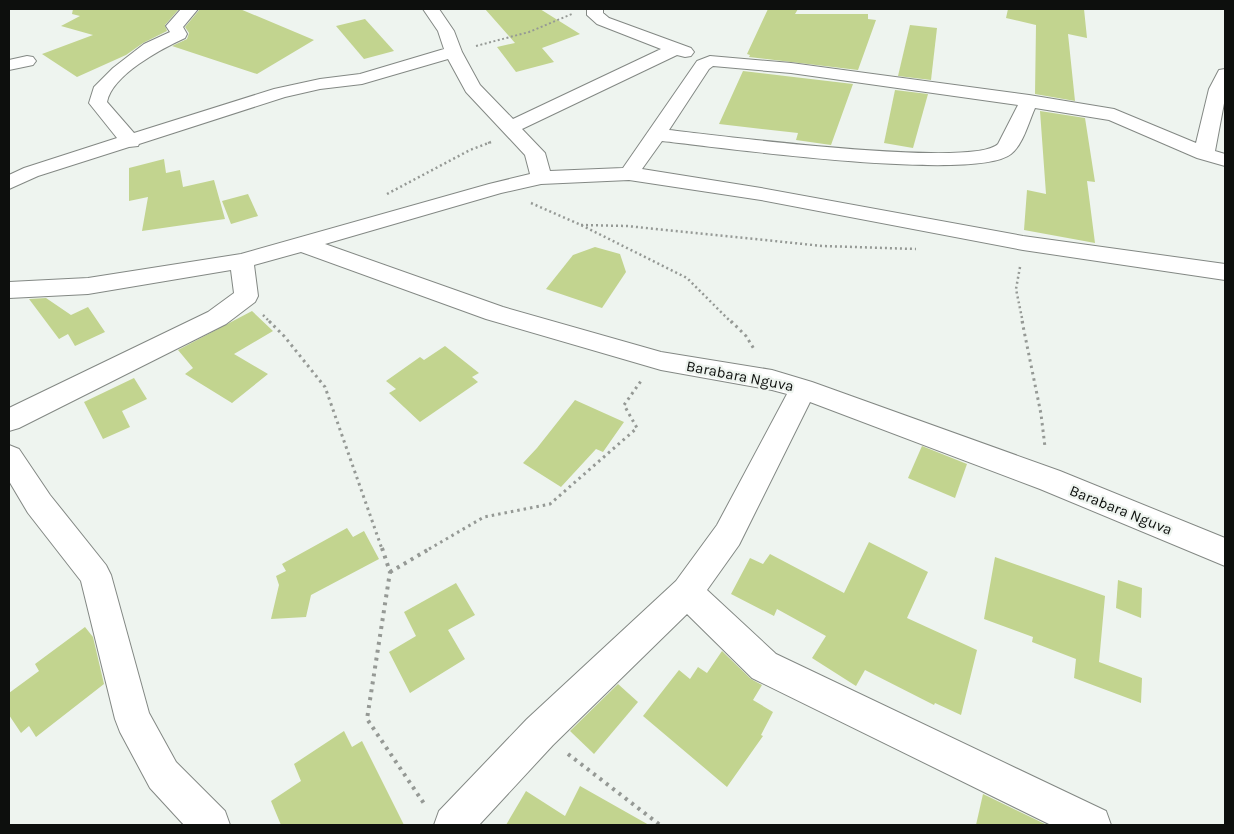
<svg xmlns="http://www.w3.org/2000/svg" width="1234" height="834" viewBox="0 0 1234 834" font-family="Karla,sans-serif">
<rect width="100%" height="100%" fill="#eef4ef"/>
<g fill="#c2d48f">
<path d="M73,9H179L165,25L167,31L143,43L126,55L77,77L42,54L93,35L61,26L80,16L72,14Z"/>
<path d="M200,9H240L314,40L257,74L172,46L187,39L189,33L185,27Z"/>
<path d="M485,9H540L580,34L542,48L554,62L516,72L497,47L515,43Z"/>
<path d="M768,9H798L795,14H868V19L876,20L858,70L749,57L750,55L747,54Z"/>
<path d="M1008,9H1084L1087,38L1068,34L1075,101L1035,94L1036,25L1006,18Z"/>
<path d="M365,19L394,51L364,59L336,26Z"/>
<path d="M910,25L937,28L931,80L898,76Z"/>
<path d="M743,71L853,84L831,145L796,140L798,133L719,124Z"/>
<path d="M895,90L928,94L913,148L884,143Z"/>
<path d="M1040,111L1085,118L1095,182L1087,181L1095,243L1024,230L1027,190L1046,194Z"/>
<path d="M164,159L166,173L180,170L183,187L214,180L225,219L142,231L148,197L129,201V168Z"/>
<path d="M248,194L258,216L231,224L222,201Z"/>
<path d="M595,247L620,254L626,272L602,308L546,289L573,255Z"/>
<path d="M46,298L71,315L88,307L105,332L75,346L68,334L59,339L29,299Z"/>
<path d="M252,311L273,331L234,354L268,374L232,403L185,374L193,368L178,350Z"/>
<path d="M445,346L479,373L472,377L478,382L420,422L389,393L396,389L386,381L420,357L424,360Z"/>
<path d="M134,378L147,399L122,411L130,427L103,439L84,402Z"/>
<path d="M575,400L624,422L603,452L596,449L561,487L523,463L537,448Z"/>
<path d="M922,446L967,464L955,498L908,478Z"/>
<path d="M347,528L353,537L364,531L379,559L311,595L306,617L271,619L279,585L276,576L286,571L282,564Z"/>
<path d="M869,542L928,572L907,618L977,650L961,715L935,703L934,705L865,670L856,686L812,658L826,636L777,609L774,616L731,594L750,558L763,564L770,554L844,593Z"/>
<path d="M995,557L1105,596L1099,662L1142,678L1141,703L1074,678L1076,659L1032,642L1033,637L984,619Z"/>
<path d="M1118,580L1142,588L1141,618L1116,608Z"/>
<path d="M456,583L475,615L448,630L465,659L410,693L389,652L416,636L404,612Z"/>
<path d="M85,627L93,637L104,684L36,737L29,726L21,733L9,715V693L39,671L35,664Z"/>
<path d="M722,651L751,679L762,685L753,700L773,712L761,735L763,736L727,787L643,716L679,670L690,679L698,667L707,673Z"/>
<path d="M618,684L638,702L594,754L570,731Z"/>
<path d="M344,731L352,747L362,741L404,825H281L271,801L301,781L294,764Z"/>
<path d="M580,786L649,825H506L526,791L565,816Z"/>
<path d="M983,794L1047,825H976Z"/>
</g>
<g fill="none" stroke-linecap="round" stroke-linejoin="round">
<g stroke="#838884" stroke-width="2">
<g id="minor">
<path d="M181,9H198L183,27L187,34L185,38C161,49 112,75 107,102L134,133L274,89L320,79L360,74L444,49L438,31L423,9H439L454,31L462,52L480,85L513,119L661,49L597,24L587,15V9H603V13L609,18L691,48L694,52L691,56L685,57L677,55L522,129L545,153L550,171L623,168L697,61L710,56L791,63L1029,95L1114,109L1196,143L1209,89L1219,70L1225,69V98L1215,151L1225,154V166L1197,158L1109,120L1035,108C1029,121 1023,145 1011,154C975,183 717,147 662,141L642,169L761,188L1023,236L1225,264V280L1023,250L761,200L629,180L541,184L501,193L325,244L503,307L661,352L772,370L812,382L1060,471L1225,538V566L1040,489L810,402L739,545L707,590L776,654L1106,811L1111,825H1051L752,678L687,614L553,745L479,825H434L439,811L527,719L676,581L717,525L787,394L772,390L661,370L486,319L301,252L254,265L258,296L255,302L226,324L19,428L9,431V408L208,312L234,293L231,270L88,294L9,298V282L88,278L241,254L489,184L530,174L525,155L466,92L448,59L362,84L320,89L285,97L139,144L138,146L129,147L38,176L9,189V175L24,168L117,138L89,103L94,87L113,68L144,44L170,32L166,26ZM713,66L791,73L1018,105L998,144C973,169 715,135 669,130L709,69Z"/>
<path d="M27,56L33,57L36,61L33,65L9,70V60Z"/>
<path d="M9,445L19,449L50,495L106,565L111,575L149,713L176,762L225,811L230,825H184L150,788L120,732L115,719L81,581L28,513L9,481Z"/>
</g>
</g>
<g stroke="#959995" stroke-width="2" stroke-dasharray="2 2.5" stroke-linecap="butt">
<path d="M476,46L529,32L572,14"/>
<path d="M488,143L491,142"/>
</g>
<g stroke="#959995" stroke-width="2.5" stroke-dasharray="2 3" stroke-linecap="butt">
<path d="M387,194L470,150L491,142"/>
<path d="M531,203L581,225L687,278L732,323"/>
<path d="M581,225L627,226L823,246L916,249"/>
<path d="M1020,267L1016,289L1023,323"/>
<path d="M263,315L271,323"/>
</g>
<g stroke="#959995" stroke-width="3" stroke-dasharray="2.5 4" stroke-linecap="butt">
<path d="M269,321L284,336L325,387L382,549"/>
<path d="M731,321L746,336L754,349"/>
<path d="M1022,321L1041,414L1045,447"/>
<path d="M429,549L484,517L550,504L637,428L624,405L641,381"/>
</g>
<g stroke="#959995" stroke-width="4" stroke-dasharray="3 5" stroke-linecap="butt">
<path d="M382,548L390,572L367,719L425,805"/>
<path d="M390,572L431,548"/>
<path d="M568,754L660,825"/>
</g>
<use href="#minor" fill="#fff" fill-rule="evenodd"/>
</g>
<g text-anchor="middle" stroke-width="4.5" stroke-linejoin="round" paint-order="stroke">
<g font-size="15" fill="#0d0f0d" stroke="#eef4ef">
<text transform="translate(740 376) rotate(11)" y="5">Barabara Nguva</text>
<text transform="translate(1121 510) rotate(22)" y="5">Barabara Nguva</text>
</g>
</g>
<rect width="1234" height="834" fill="none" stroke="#0d0f0d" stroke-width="20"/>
</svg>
